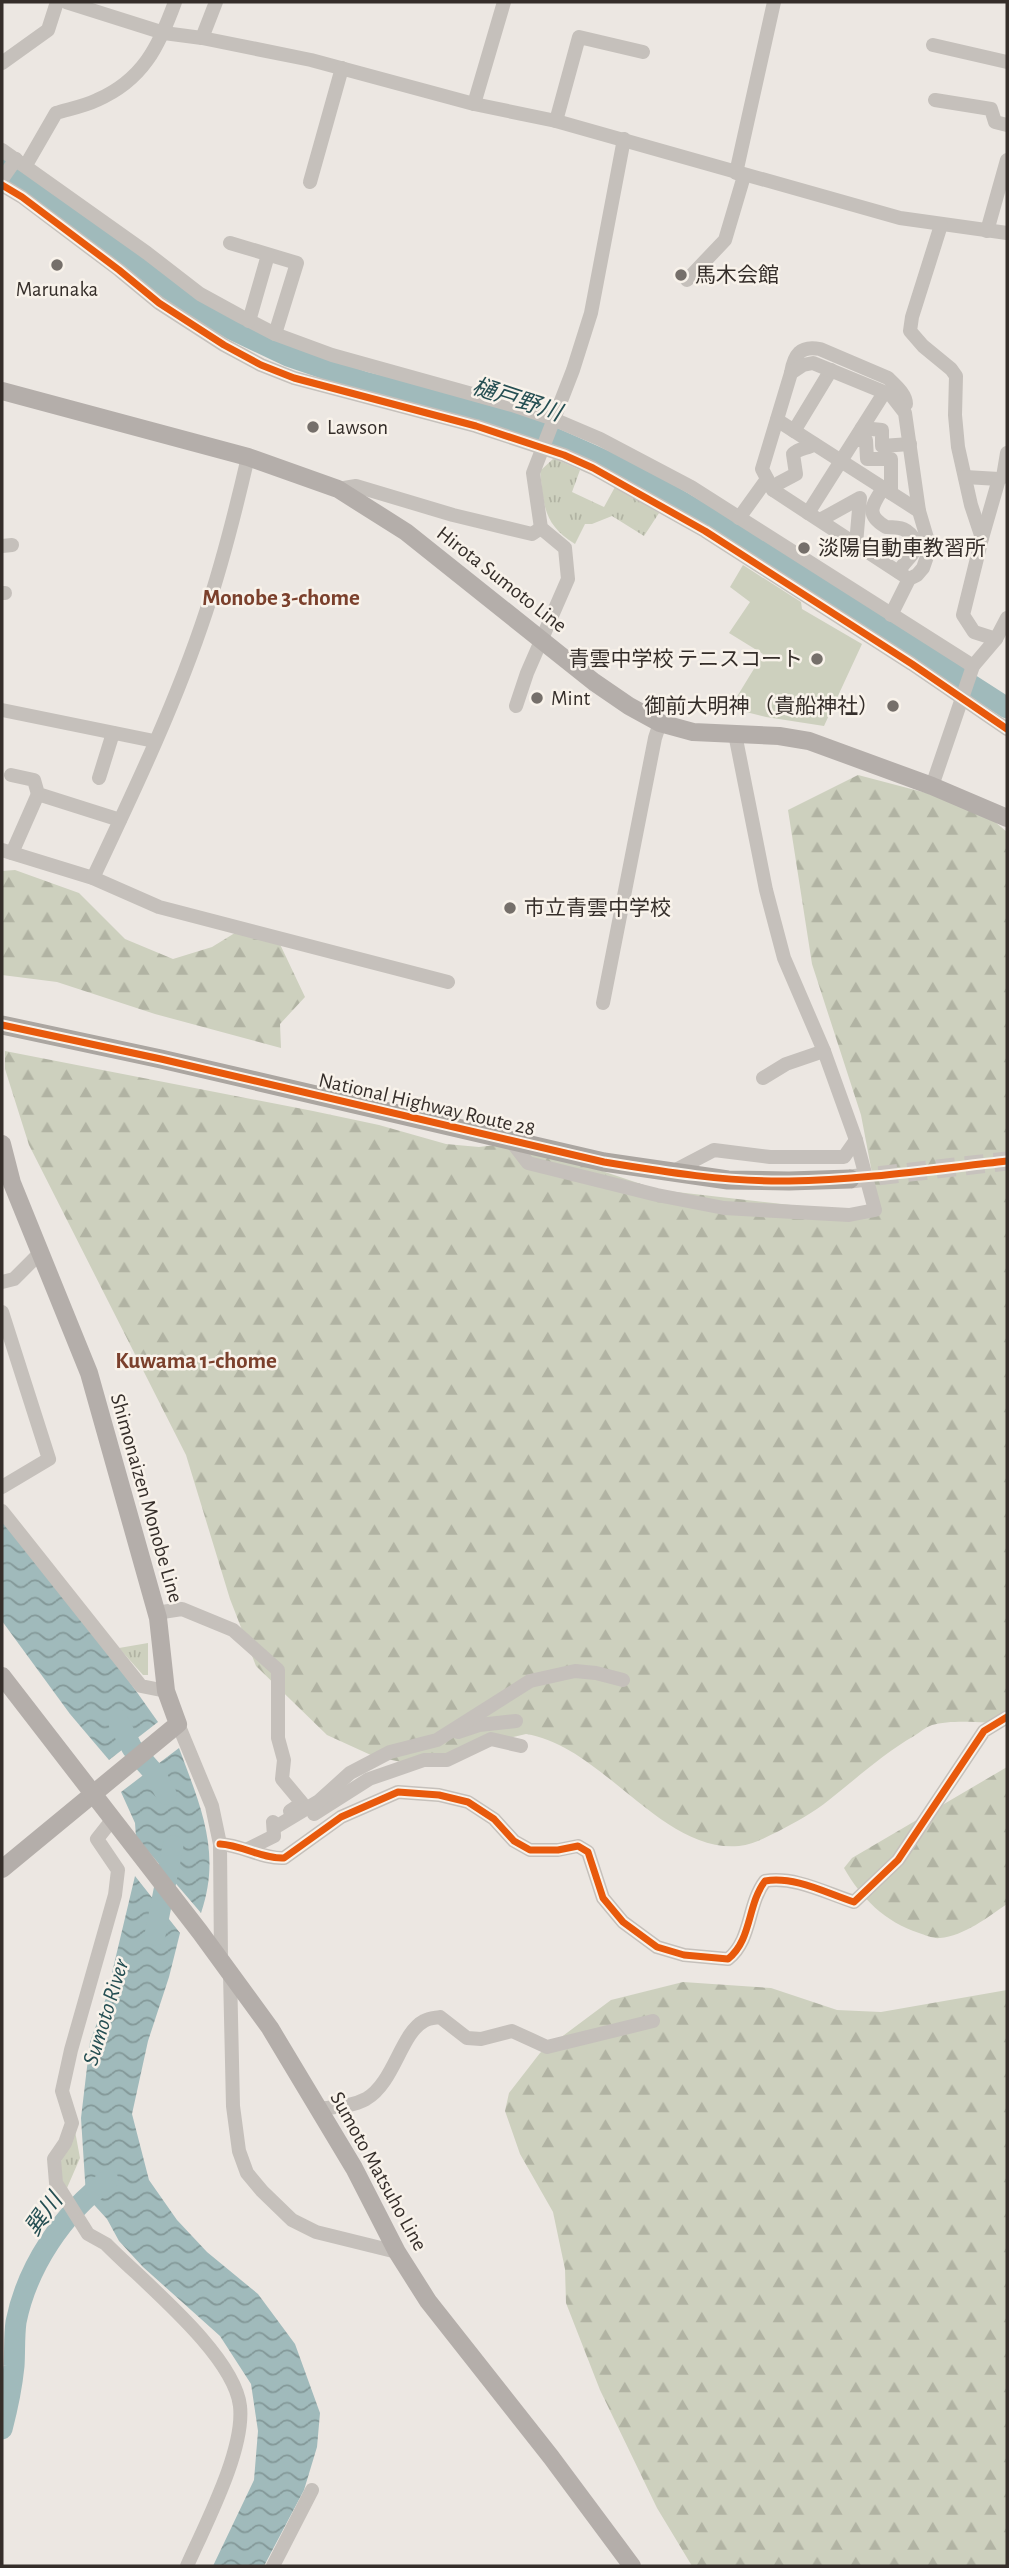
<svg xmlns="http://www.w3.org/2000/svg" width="1009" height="2568" viewBox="0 0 1009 2568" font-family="'Alegreya Sans','Noto Sans JP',sans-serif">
<defs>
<pattern id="grass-tufts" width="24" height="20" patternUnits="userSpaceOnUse" patternTransform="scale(1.75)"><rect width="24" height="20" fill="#cdd0be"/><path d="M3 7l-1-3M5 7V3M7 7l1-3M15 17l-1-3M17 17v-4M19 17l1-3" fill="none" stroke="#b1b3a3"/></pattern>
<pattern id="forest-firs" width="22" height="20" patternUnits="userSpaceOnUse" patternTransform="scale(1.75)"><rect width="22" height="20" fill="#cdd0be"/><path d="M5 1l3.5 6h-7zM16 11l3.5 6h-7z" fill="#b1b3a3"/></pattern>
<pattern id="water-waves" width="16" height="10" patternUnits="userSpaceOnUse" patternTransform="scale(1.75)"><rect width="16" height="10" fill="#a0babb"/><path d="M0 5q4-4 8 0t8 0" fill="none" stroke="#839898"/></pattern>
</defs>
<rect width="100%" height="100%" fill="#ece7e2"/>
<g fill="url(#grass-tufts)">
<path d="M554,458L580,470L572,492L604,507L615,487L659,513L644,536L612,516L592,524H585L575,544C543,524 544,506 540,471Z"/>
<path d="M148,1643V1675H143L119,1648Z"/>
<path d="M75,2131L80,2158L67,2188C51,2170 66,2149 75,2131Z"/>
</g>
<g fill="url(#forest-firs)">
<path d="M858,775L976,806L1007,832V1723C986,1723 952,1719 932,1725C926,1727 920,1732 914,1736C883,1754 857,1778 829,1800C814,1812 796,1822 779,1831C766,1837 753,1845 739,1846C661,1853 603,1746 526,1734L406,1763L373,1756L327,1735L256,1666L230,1599L186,1455L29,1145L5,1069V1051L313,1111L379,1125L446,1144L479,1147L504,1144L545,1152L659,1190L880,1215L861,1115L812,964L788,810Z"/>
<path d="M15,870L79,893L125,939L173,959L212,947L243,928L278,940L305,997L280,1024L281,1048L155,1014L57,982L2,975V871Z"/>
<path d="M1007,1767V1904C988,1917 964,1936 940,1938C934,1939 925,1935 919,1933C885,1922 861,1898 844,1868L852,1858Z"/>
<path d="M683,1982L771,1988L837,2010L881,2012L1007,1990V2566H692L657,2508L600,2390L566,2303L565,2269L553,2212L520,2154L505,2111L509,2093L540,2053L611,2000Z"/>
</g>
<path fill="#cdd0be" d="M743,565L801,602L802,609L862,644L824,726L766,717L730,708L763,654L729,633L750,602L730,587Z"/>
<g fill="url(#water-waves)">
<path d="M2,1517L78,1609L158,1722L109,1760L70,1714L2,1621Z"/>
<path d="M179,1748C200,1805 222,1852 201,1913L136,1837L135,1823L121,1792Z"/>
<path d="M135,1876L180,1933L169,1977L148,2041L132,2114L149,2180L177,2220L207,2252L258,2294L295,2344L320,2413L317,2447L304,2490L264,2566H213L254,2480L258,2431L251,2384L220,2336L143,2267L119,2241L107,2219L86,2196L81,2118L90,2042L106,1998Z"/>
</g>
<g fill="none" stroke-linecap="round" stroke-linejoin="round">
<g stroke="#a0babb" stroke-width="21">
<path d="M2,165L52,199L178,298L231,329L288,356L364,382L474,408L525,425L635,474L738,535L1007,708"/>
<path d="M117,1719L132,1748L155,1774L166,1794"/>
<path d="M155,1935L173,1846"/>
<path d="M2,2429C7,2410 12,2386 14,2366C15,2351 14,2337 16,2322C27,2267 63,2213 108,2180"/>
</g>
<path stroke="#c7c2bd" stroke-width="19" stroke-dasharray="19 10" stroke-linecap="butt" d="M850,1179L1007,1161"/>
<g stroke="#c5c0bb" stroke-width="14">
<path d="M66,2L164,33L202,38L311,60L474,104L556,121L900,218L1007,233"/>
<path d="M202,38L216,2"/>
<path d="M933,45L1007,62"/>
<path d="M2,63L48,30L57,2"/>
<path d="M935,100L991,109L995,122L1007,125"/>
<path d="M474,104L504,2"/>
<path d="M556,121L579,37L643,52"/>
<path d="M2,150L147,253L200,294L242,317L275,334L332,355L512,405L553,419L600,439L691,487L973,666"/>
<path d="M26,165L56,113C69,109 85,106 97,100C143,80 159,46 175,2"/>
<path d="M736,173L774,2"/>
<path d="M2,179L16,159"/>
<path d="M310,182L342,68"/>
<path d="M2,185L22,197L119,270L159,303L224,345L261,365L294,378L476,426L564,455L593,468L705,531L912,664L1007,729"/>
<path d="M941,225L912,317L910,331L923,346L951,369L956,376L955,415L958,447L971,505L982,538L963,615L974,632L996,639"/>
<path d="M987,231L1007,160"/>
<path d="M230,243L297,263L275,334"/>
<path d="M687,280L725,240L744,176"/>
<path d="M249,321L268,255"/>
<path d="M791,373C794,355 800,345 820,349L888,378C895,385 906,394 906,404"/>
<path d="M777,420L919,511"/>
<path d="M862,428L882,430V446L910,444"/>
<path d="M794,431L831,370"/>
<path d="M855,440H866L867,459H891V493"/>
<path d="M965,477L999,479"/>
<path d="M883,488C873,505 864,514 886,527C901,527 908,528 916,542C916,556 904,560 899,572"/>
<path d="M338,489L356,486L453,515L532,534L541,528"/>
<path d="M773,490L779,483L796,474L793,454C800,447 808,449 814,444"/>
<path d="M808,513L884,393"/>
<path d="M739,518L767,479"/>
<path d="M820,520L860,498L856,544"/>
<path d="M982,538L999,479L1003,477L1007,453"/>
<path d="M2,546L12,545"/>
<path d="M2,593H5"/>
<path d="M891,615L909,579L917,575L923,568L930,548L919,511L905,413L891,395L813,363L803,365L791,373L762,469L773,490L909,579"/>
<path d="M516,706L527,673L568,579L565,548L541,528L533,473L573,370L591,313L624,139"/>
<path d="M2,710L154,741"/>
<path d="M11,775L34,780L38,794L120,820"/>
<path d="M99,778L113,733"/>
<path d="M932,786L973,666L996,639L1007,618"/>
<path d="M2,850L93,878L159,907L448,982"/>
<path d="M12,853L38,794"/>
<path d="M93,878C134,791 176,703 206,612C223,561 236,509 248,457"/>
<path d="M603,1003L655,738L660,723"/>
<path d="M763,1078L786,1064L824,1051"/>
<path d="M511,1141L528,1163L657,1195L724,1208L849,1215L875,1210L856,1140L824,1051L784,958L766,890L735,734"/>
<path d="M672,1172L714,1150L770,1157H844L856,1140"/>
<path d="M2,1282L14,1279L40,1253"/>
<path d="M2,1312L49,1459L2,1487"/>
<path d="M2,1511L141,1686L166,1691"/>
<path d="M156,1613L182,1609L233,1630L278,1670V1738L284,1760L282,1779L302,1803L290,1811"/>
<path d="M178,1724L212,1806L220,1844L221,1961"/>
<path d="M458,1732L479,1725L516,1721"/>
<path d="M314,1814L369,1779L424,1760H447L491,1739L521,1746"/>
<path d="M112,1820L97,1839L118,1870L115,1895L71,2050L62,2091L72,2123L65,2143L54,2159L56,2183L88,2234L106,2244C142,2281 234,2354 240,2406C245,2450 205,2525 187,2566"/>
<path d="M274,1828L319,1801L350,1773L390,1752L437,1740L530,1681L575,1671L596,1673L623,1680"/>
<path d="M220,1844C242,1845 262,1859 284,1858L341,1817L398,1792L439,1795L468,1802L494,1819L514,1841L530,1850H558L578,1846L588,1852L603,1898L623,1922L657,1947L684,1955L728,1959C752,1940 747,1905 765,1881C795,1876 826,1893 854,1902L898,1860L984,1731L1007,1717"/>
<path d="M248,1849L274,1836L273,1822"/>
<path d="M230,1973L233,2106L239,2151L247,2173L262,2191L292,2220L316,2232L397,2252"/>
<path d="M317,2109C334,2107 351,2107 366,2099C394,2083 401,2033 424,2021C429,2018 435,2018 440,2017L467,2038L481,2039L512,2031L547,2047L653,2021"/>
<path d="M273,2566L312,2490"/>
</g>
<g stroke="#b4aeaa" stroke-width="18">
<path d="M2,391L248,457L338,489L406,532L594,682L629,706L660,723L693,732L779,736L809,741L932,786L1007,818"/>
<path d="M2,1144L12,1183L89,1373L158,1618L166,1691L178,1724L2,1869"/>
<path d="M2,1676L200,1932L270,2028L354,2168L397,2252L428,2301L551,2457L632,2566"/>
</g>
<path stroke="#aba6a1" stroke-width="19" d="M2,1025L161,1059L604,1162L728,1180L789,1181L850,1179"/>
<g stroke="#f8f2ea" stroke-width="11">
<g id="cycleway">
<path d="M2,185L22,197L119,270L159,303L224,345L261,365L294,378L476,426L564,455L593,468L705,531L912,664L1007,729"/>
<path d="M2,1025L161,1059L604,1162C665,1172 727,1182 789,1181C862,1180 935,1169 1007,1161"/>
<path d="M220,1844C242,1845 262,1859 284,1858L341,1817L398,1792L439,1795L468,1802L494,1819L514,1841L530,1850H558L578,1846L588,1852L603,1898L623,1922L657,1947L684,1955L728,1959C752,1940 747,1905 765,1881C795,1876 826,1893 854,1902L898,1860L984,1731L1007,1717"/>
</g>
</g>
<use href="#cycleway" stroke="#e8590c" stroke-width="7"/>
</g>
<g fill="#756f6a" stroke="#f8f2ea" stroke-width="2.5">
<circle cx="57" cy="265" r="7"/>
<circle cx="681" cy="275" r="7"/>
<circle cx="313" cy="427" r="7"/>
<circle cx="804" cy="548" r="7"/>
<circle cx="817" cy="659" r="7"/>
<circle cx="537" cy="698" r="7"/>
<circle cx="893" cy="706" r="7"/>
<circle cx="510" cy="908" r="7"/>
</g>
<g text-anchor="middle" stroke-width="5" stroke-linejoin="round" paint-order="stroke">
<g font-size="21" fill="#352e2a" stroke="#f8f2ea" text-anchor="start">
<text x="695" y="282">馬木会館</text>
<text x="57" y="296" text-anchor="middle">Marunaka</text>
<text x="327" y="434">Lawson</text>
<text x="818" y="555">淡陽自動車教習所</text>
<text x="803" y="666" text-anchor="end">青雲中学校 テニスコート</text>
<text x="551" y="705">Mint</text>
<text x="879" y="713" text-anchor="end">御前大明神 （貴船神社）</text>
<text x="524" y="915">市立青雲中学校</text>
</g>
<g font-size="21" fill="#352e2a" stroke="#f8f2ea">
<text transform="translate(502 579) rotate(38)" y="7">Hirota Sumoto Line</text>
<text transform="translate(427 1104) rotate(13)" y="7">National Highway Route 28</text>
<text transform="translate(147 1498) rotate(74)" y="7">Shimonaizen Monobe Line</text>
<text transform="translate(379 2171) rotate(61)" y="7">Sumoto Matsuho Line</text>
</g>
<g font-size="23" font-style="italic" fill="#244e52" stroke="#f8f2ea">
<text transform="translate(517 399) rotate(18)" y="8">樋戸野川</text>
<text transform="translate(105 2012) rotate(-73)" y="8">Sumoto River</text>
<text transform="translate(43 2214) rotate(-54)" y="8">巽川</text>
</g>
<g font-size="23" font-weight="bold" fill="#7b402c" stroke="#f8f2ea">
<text x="281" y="605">Monobe 3-chome</text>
<text x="196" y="1368">Kuwama 1-chome</text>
</g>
</g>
<rect width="1009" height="2568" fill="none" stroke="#352e2a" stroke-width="7"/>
</svg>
